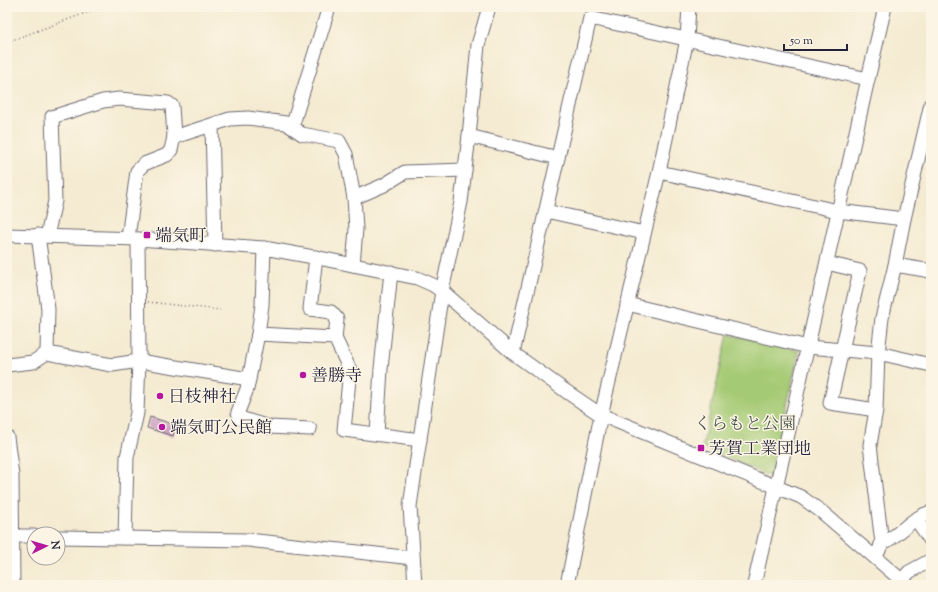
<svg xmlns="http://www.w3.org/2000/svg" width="938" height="592" viewBox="0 0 938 592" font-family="'Sorts Mill Goudy','Noto Serif JP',serif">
<rect width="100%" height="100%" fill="#fcf5e5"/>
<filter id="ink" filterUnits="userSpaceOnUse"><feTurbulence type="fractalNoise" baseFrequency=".025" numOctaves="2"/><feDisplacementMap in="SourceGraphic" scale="8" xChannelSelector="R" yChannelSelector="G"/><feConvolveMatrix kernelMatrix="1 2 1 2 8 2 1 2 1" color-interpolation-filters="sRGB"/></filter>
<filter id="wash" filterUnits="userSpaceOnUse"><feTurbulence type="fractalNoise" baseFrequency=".012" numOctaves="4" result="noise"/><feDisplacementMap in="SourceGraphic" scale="16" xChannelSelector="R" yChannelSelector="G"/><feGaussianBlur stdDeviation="0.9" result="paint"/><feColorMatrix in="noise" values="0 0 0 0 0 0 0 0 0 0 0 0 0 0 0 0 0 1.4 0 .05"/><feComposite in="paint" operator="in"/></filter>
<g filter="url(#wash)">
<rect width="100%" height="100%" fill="#f5ebd2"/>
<path fill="#a5ca74" stroke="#647658" d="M728,334L799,351L771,477L702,447Z"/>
<g id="blocks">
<path fill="#c493be" d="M150,417L176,425L173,436L147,428Z"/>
</g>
</g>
<g filter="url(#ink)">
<use href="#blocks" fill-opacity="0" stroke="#6c6870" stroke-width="1"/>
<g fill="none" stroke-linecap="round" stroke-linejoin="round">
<g stroke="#6c6870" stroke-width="15">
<g id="minor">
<path d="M212,125L215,245"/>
<path d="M292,127L329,7"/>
<path d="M469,136L558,158"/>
<path d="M659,172L838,211L904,219"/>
<path d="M546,211L644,233"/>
<path d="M7,235L138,239L264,248L319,258L417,278L433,285L442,291L513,353L567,392L601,415L801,497L822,512L907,585"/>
<path d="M38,235L48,309L47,353"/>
<path d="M47,236L55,201L52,117L103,101L119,99L168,103L172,106L174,137L230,119L248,118L286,123L302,134L339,141L346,154L354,198L384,185L405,172L465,170"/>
<path d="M128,238L137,171L144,164L167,155L171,150L174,137"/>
<path d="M264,248L262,305L258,334L247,389L238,412L240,418L269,427L310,429"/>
<path d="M316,257L310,309L331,312L337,319L335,338"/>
<path d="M827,263L860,271L830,403L876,410"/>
<path d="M353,265L356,229L354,198"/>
<path d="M895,265L931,271"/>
<path d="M627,304L808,347L878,353L931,365"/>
<path d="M258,334L335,338L350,370L344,430L420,440"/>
<path d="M513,353L590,18L868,79"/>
<path d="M7,365L33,362L47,353L112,365L139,361L249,379"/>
<path d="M377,434L381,369L391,272"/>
<path d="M7,437L12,475L13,585"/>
<path d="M916,519L931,541"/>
<path d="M7,536H34"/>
<path d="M58,537L248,540L413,558"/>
<path d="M125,538L127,457L137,413L139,361L138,239"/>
<path d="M881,544C901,535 910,518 931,512"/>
<path d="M876,557L882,543L870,445L876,410L878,353L882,318L895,265L904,219L931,104"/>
<path d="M902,580L909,572L931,560"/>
<path d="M415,585L410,506L442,291L461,202L469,136L478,45L489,7"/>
<path d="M567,585L601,415L659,172L687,39L689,7"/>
<path d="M754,585L868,79L885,7"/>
</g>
</g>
<g stroke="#6c6870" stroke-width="1.5" stroke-dasharray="1 3" stroke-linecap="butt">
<path d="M7,42L102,7"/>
<path d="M148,302L220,310"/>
</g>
<use href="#minor" stroke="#fff" stroke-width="13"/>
</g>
</g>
<g fill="#b5179e" stroke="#fcf5e5" stroke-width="1.5">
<rect x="143" y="231" width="8" height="8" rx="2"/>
<circle cx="303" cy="375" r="4"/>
<circle cx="160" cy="396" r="4"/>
<circle cx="162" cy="427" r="4"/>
<rect x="697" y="444" width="8" height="8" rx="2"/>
</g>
<g text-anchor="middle" stroke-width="3" stroke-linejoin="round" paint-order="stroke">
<g font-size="17" fill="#22223b" stroke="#fcf5e5" text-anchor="start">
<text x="155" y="241">端気町</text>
<text x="311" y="381">善勝寺</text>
<text x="168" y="402">日枝神社</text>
<text x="170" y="433">端気町公民館</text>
<text x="709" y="454">芳賀工業団地</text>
</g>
<g font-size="17" fill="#49544c" stroke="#fcf5e5">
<text x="745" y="429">くらもと公園</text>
</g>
</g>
<rect width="938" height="592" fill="none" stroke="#fcf5e5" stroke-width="24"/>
<g transform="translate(46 546) rotate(85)"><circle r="19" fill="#fcf5e5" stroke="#a5a1a1"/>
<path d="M0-3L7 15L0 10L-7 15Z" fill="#b5179e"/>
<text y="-6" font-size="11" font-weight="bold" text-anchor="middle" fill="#22223b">N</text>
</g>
<path d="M784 44v6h63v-6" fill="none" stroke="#22223b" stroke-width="2"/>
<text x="790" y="44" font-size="12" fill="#22223b" stroke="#fcf5e5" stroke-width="3" paint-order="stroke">50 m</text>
</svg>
